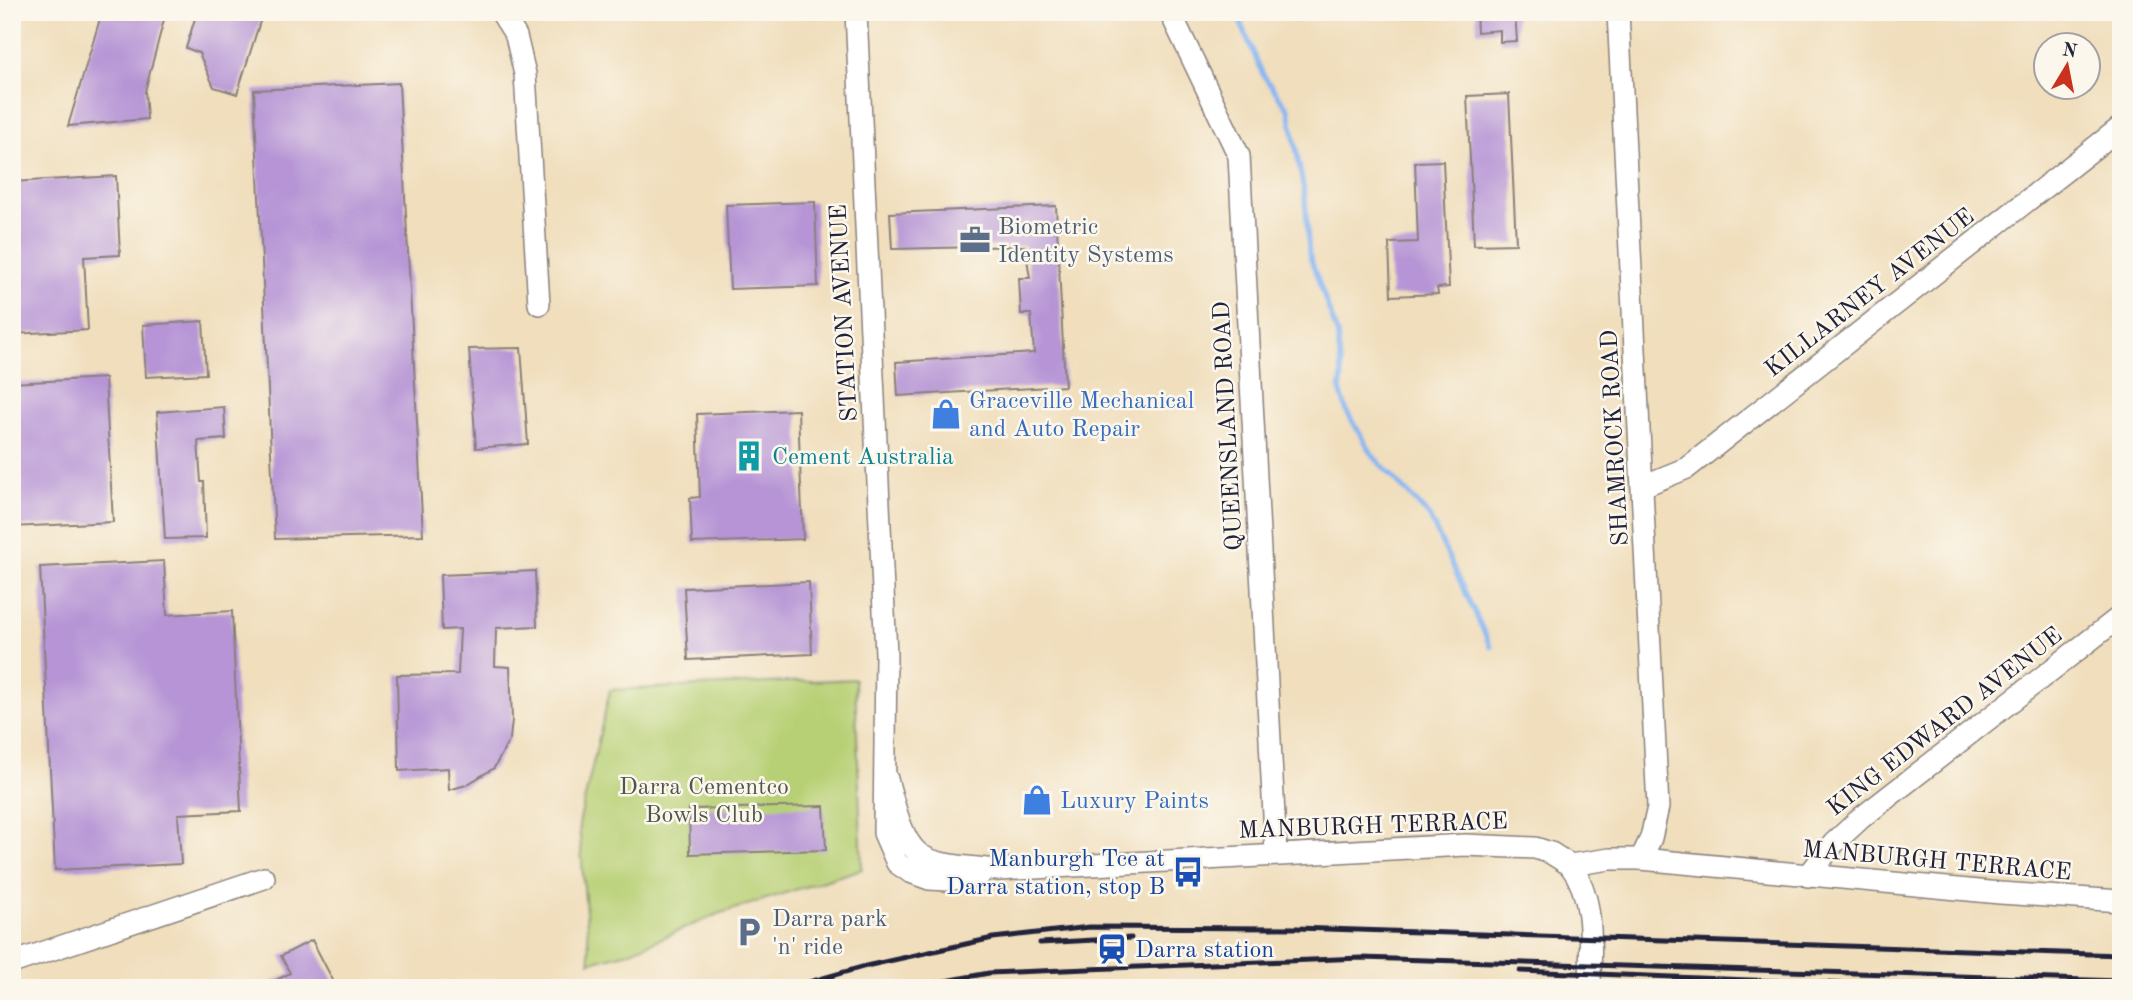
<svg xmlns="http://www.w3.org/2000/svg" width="2133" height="1000" viewBox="0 0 2133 1000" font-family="'Old Standard TT',serif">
<rect width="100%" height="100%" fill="#fbf7ec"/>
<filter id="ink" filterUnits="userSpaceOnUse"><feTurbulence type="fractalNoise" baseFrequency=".0143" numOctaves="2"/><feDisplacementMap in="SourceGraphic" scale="14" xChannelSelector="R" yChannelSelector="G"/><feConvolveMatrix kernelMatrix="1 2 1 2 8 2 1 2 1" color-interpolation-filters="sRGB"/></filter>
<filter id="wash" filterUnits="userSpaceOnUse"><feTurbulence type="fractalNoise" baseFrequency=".00686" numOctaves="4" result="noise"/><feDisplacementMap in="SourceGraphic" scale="28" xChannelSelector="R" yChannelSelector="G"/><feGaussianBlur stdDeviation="1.57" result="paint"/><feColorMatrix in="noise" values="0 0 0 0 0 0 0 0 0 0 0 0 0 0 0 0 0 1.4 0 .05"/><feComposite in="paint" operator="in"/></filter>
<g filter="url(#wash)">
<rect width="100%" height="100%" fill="#f0debc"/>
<path fill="#b8d075" stroke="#6d7958" stroke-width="2" d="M855,679L862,869L718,914L629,952L590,962L579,824L610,690Z"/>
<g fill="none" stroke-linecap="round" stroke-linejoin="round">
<path stroke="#87b6f2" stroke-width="5" d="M1236,12L1263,75L1289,110L1305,197L1309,254L1337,333L1342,377L1340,390L1347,412L1374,457L1429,516L1491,647"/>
</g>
<g id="blocks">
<g fill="#b694d5">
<path d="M102,12H166L145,91L147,119L68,126Z"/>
<path d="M197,12H263L237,94L214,87L199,53L186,48Z"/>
<path d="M1476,12H1515L1517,41L1500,42V30L1477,32Z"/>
<path d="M399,83L423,535L275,539L254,90Z"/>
<path d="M1509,94L1516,244L1474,245L1467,96Z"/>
<path d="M1443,161L1449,287L1437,288L1438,294L1391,296L1389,243L1418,242L1415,162Z"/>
<path d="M116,176L120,255L84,257L88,330L12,334V182Z"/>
<path d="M815,202L818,286L730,289L726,205Z"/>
<path d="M1056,206L1065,386L898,396L896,362L1034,353L1031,314H1021L1019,278H1030L1025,246L892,249L890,213Z"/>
<path d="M203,321L206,374L146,377L143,325Z"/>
<path d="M521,348L528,444L476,448L469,349Z"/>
<path d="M105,378L113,522L12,527V383Z"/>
<path d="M224,407L226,439L198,441L201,482H204L206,538L165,539L157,412Z"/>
<path d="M798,410L803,539L692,543L690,498L700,497L697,414Z"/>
<path d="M164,561L167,615L232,611L241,811L178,814L181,864L55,870L40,567Z"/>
<path d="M535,571L537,626L496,628L495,666L510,667L512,720L510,739L494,768L466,785L449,790L448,768L399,771L397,675L458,674L460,629L442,630L440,575Z"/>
<path d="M809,582L812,654L688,660L684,588Z"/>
<path d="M824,806L826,850L690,854L689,809Z"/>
<path d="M312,940L337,988H261L290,973L281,956Z"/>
</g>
</g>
</g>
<g filter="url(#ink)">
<use href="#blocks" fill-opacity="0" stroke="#89807c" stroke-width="2"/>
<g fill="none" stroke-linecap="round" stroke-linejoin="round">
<g stroke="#89807c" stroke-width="24">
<g id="minor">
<path d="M501,12L516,36L525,74L539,304"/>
<path d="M856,12L886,654L884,833L897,863L910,872L929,879L948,880L980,875"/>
<path d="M1170,12L1239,156L1276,853"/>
<path d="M1618,12L1658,807L1651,838L1641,859"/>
<path d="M1643,486L1687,468L2121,127"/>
<path d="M887,779C910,865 912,862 999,870L1465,845L1535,848L1551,853L1570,865L1610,859H1641L2000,893L2121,901"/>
<path d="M1570,865C1596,899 1590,946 1590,988"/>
<path d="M1808,876L1834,843L1861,818L2121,616"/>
<path d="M12,963L264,878"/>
</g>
</g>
<use href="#minor" stroke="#fff" stroke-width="21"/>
<g stroke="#22223b" stroke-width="5">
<path d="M1040,943L1131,938"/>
<path d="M1520,971L1950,988"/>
<path d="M788,988L866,966L993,938L1090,927L1296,928L2121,955"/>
<path d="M907,988L989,973L1361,958L2121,981"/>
</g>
</g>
</g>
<defs>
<g id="office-bare" transform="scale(2.415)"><path d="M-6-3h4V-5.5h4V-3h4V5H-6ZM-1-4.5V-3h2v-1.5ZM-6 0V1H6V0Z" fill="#5c6f8a" stroke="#fbf7ec" stroke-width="2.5" paint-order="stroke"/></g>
<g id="shop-bare" transform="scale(2.415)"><path d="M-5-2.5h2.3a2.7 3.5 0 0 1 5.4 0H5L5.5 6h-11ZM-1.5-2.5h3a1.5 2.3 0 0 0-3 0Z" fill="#3f7fe0" stroke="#fbf7ec" stroke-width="2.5" paint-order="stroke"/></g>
<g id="building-bare" transform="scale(2.415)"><path d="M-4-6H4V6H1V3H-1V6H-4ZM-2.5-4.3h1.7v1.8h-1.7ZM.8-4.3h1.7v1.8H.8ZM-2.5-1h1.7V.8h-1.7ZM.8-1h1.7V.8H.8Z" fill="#0f9aa8" stroke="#fbf7ec" stroke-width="2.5" paint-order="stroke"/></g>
<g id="bus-bare" transform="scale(2.415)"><path d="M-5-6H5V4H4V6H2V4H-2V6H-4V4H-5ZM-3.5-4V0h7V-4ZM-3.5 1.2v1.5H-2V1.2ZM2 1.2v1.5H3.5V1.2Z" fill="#1a4fb4" stroke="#fbf7ec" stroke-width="2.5" paint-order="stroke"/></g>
<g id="parking-bare" transform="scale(2.415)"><path d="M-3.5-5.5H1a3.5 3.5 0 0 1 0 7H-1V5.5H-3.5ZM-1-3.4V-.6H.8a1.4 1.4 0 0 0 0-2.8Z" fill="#5c6f8a" stroke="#fbf7ec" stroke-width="2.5" paint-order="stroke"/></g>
<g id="station-bare" transform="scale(2.415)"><path d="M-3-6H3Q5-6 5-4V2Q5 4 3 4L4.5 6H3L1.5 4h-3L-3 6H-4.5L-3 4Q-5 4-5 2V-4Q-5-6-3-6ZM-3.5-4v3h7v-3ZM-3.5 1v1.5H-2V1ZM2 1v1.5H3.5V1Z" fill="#1a4fb4" stroke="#fbf7ec" stroke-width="2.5" paint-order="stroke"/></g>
</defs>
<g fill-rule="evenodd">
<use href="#office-bare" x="975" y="240"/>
<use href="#shop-bare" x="946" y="414"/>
<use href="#building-bare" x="749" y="456"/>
<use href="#shop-bare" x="1037" y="800"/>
<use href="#bus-bare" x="1188" y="872"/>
<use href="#parking-bare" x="749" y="932"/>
<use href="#station-bare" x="1112" y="949"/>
</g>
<g text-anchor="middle" stroke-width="5" stroke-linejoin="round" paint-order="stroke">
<g font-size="24" fill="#4e5e75" stroke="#fbf7ec" text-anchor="start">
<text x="998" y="234">Biometric<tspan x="998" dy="28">Identity Systems</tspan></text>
<text x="772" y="926">Darra park<tspan x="772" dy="28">'n' ride</tspan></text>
</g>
<g font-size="24" fill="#22223b" stroke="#fbf7ec">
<text transform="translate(1869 292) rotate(-38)" y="8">KILLARNEY AVENUE</text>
<text transform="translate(843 313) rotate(-93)" y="8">STATION AVENUE</text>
<text transform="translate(1227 426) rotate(-93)" y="8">QUEENSLAND ROAD</text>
<text transform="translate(1614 438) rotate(-93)" y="8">SHAMROCK ROAD</text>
<text transform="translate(1944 721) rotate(-38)" y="8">KING EDWARD AVENUE</text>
<text transform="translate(1373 825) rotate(-2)" y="8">MANBURGH TERRACE</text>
<text transform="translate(1937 860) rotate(5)" y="8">MANBURGH TERRACE</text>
</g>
<g font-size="24" fill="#366cbe" stroke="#fbf7ec" text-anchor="start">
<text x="969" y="408">Graceville Mechanical<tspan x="969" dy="28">and Auto Repair</tspan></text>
<text x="1060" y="808">Luxury Paints</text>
</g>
<g font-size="24" fill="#0d838f" stroke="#fbf7ec" text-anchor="start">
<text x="772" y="464">Cement Australia</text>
</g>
<g font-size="24" fill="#4f564c" stroke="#fbf7ec">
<text x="704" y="794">Darra Cementco<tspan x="704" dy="28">Bowls Club</tspan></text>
</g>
<g font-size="24" fill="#164399" stroke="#fbf7ec" text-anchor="end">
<text x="1165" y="866">Manburgh Tce at<tspan x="1165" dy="28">Darra station, stop B</tspan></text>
<text x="1135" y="957" text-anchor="start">Darra station</text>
</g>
</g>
<rect width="2133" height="1000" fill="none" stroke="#fbf7ec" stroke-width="42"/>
<g transform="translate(2067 66) rotate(10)"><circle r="33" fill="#fbf7ec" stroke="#a4a2a5" stroke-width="2"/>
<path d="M0-5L12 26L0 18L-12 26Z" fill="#c8321e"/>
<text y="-10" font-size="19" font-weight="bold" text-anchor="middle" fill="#22223b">N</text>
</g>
</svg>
